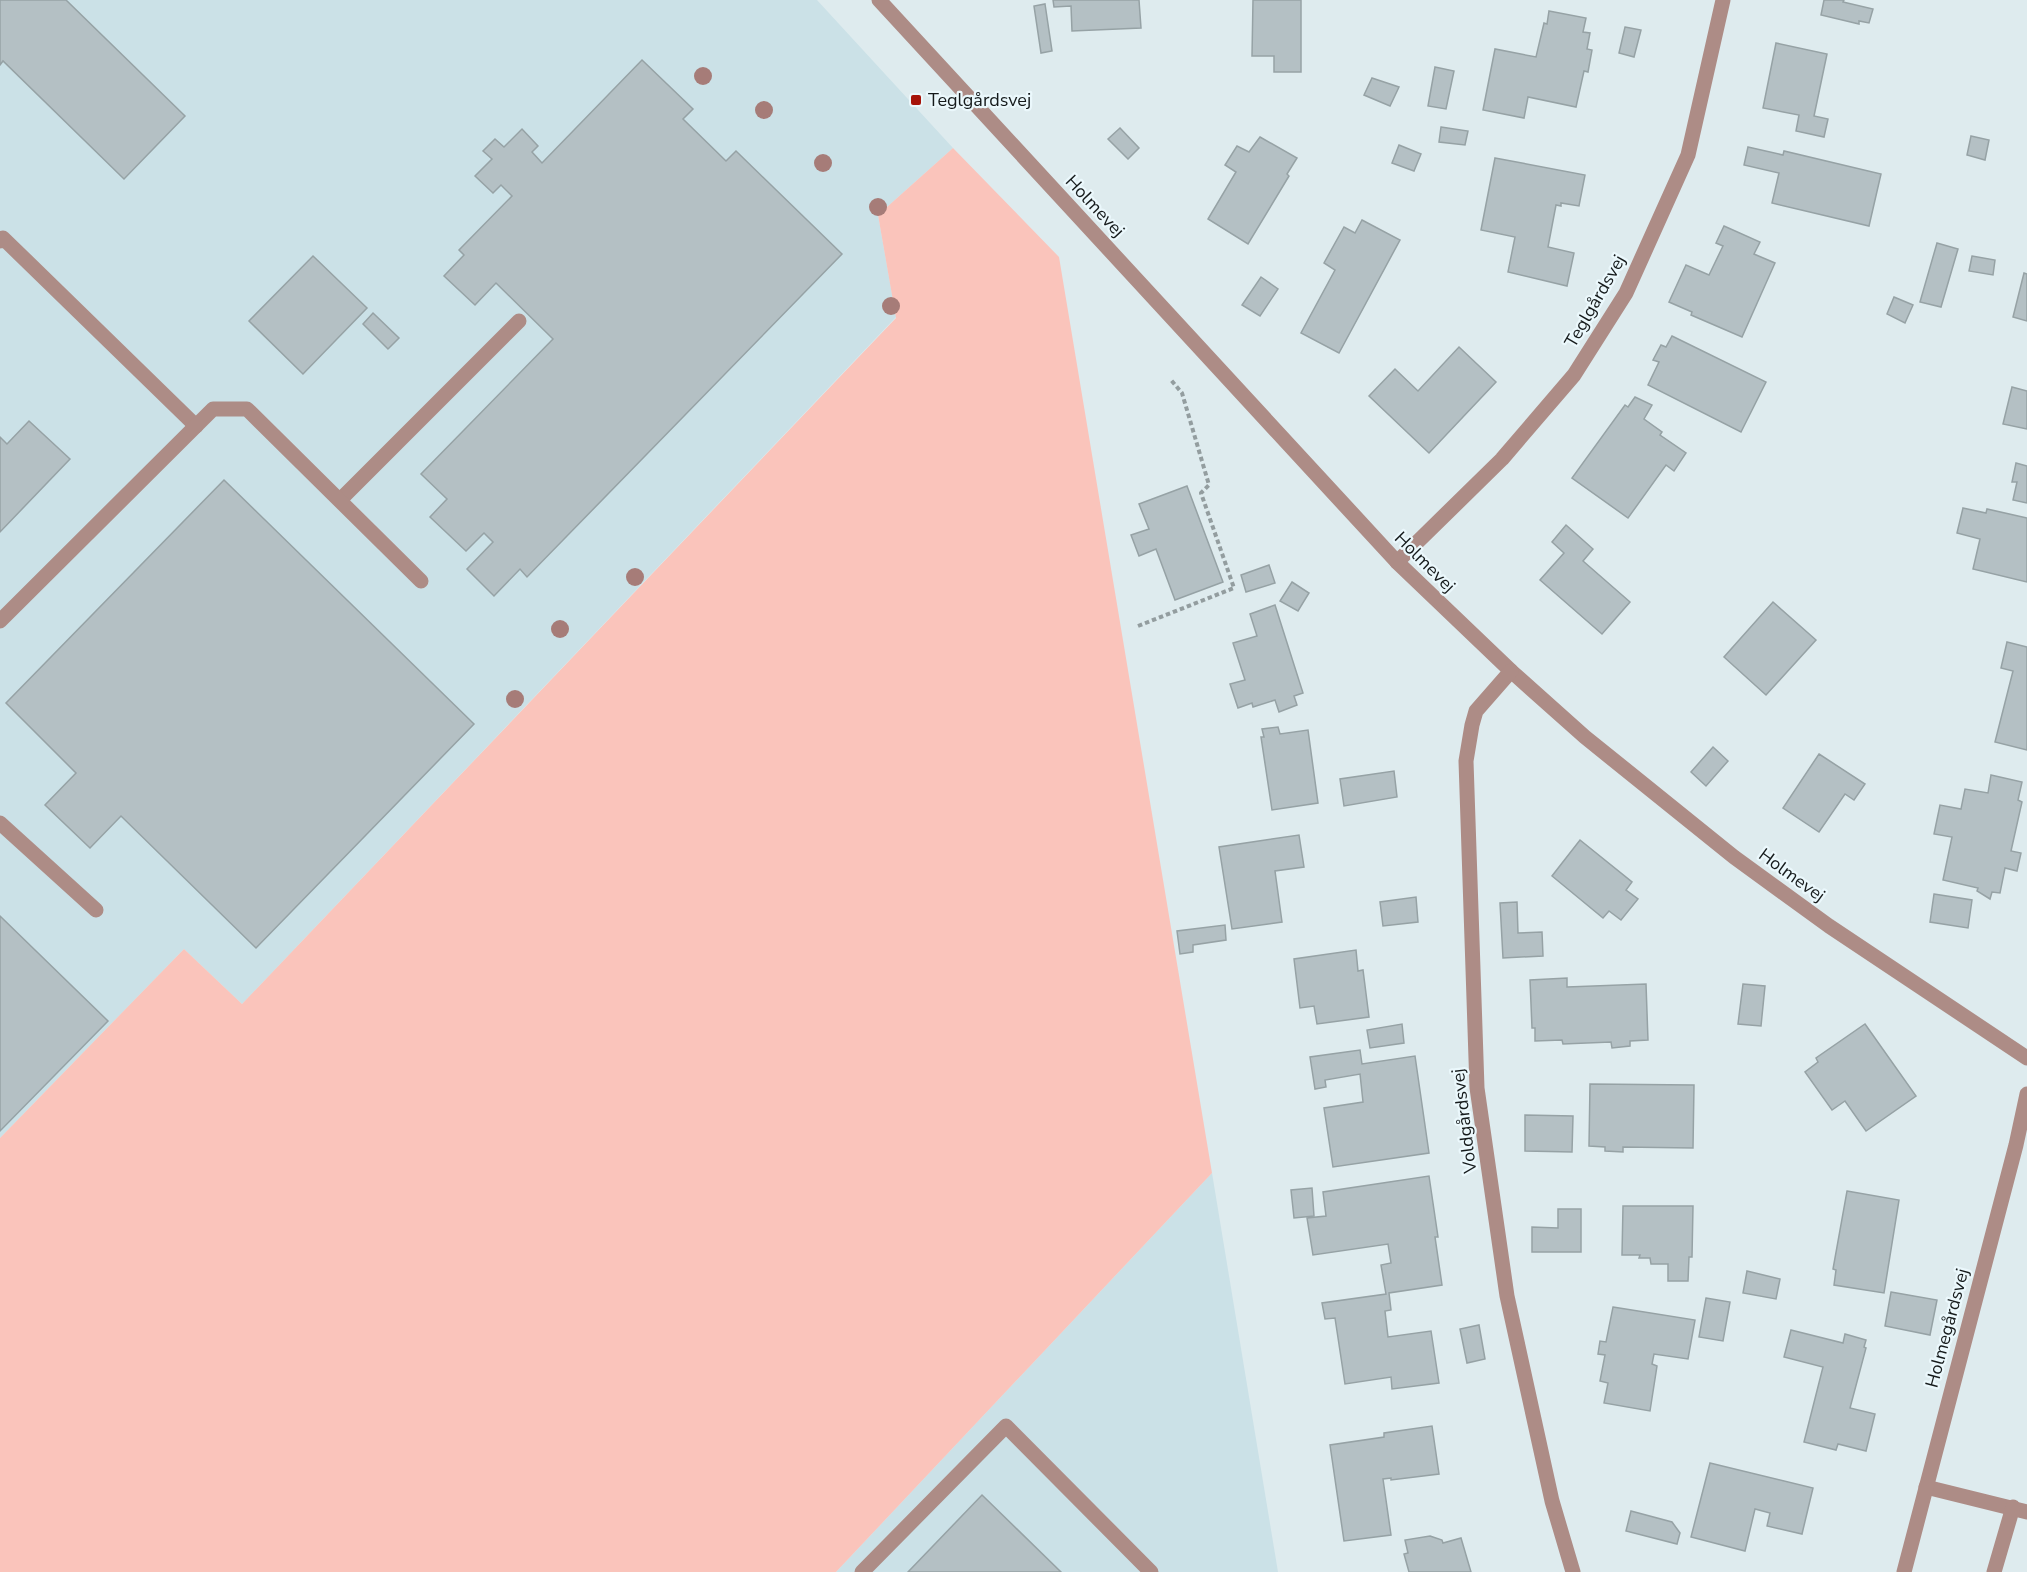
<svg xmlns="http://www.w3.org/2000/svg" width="2027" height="1572" viewBox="0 0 2027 1572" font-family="'Nunito Sans',sans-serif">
<rect width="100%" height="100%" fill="#deebee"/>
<g fill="#cbe1e7">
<path d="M0,0H817L953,148L878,215L896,317L242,1004L184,949L0,1138Z"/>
<path d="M1212,1173L1278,1572H836Z"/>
</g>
<path fill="#fac4bb" d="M953,148L1059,257L1212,1173L836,1572H0V1138L184,949L242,1004L896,318L878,215Z"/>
<g fill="#b4c0c4" stroke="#96a2a5" stroke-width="1.5">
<path d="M0,0H66L185,116L124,179L3,61L0,65Z"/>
<path d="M1053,0H1139L1141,28L1072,31L1071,6L1054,7Z"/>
<path d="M1253,0H1301V72H1274V56H1252Z"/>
<path d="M1824,0H1844L1843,2L1873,9L1869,23L1859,21V24L1821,15Z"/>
<path d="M1045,4L1052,51L1041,53L1034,6Z"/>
<path d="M1549,11L1586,18L1583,32L1590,33L1587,49L1592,50L1588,72L1584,71L1576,107L1528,97L1524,118L1483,110L1495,49L1536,57L1544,23L1547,24Z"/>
<path d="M1625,27L1641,30L1634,57L1619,53Z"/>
<path d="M1776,43L1827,54L1814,116L1828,119L1824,137L1796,131L1799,115L1763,108Z"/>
<path d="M642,60L693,109L683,119L726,161L736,151L842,254L527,577L520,569L494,596L467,569L493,542L484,533L466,551L430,517L447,499L421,474L553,339L496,283L475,305L444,276L464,255L459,250L512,196L501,185L493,193L475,176L492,159L483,151L495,139L504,147L522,129L538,146L532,152L542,163Z"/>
<path d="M1435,67L1454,71L1446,109L1428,106Z"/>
<path d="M1372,78L1399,87L1390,106L1364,95Z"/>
<path d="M1441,127L1468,131L1465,145L1439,142Z"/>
<path d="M1120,128L1139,148L1128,159L1108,139Z"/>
<path d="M1971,136L1989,140L1985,160L1967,155Z"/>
<path d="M1260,137L1297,158L1287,174L1289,176L1248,244L1208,219L1236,172L1225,165L1237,146L1249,152Z"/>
<path d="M1399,145L1421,154L1414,171L1392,163Z"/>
<path d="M1748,147L1783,155L1784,151L1881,174L1869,226L1772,203L1779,173L1744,165Z"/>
<path d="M1495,158L1585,175L1579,206L1561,203V206L1556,205L1548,247L1574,253L1567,286L1508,272L1515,237L1481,230Z"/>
<path d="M1362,220L1400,240L1339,353L1301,333L1335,270L1324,263L1344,227L1355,233Z"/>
<path d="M1724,226L1760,242L1754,254L1775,263L1742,337L1691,315L1692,312L1669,302L1686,265L1709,275L1723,246L1716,243Z"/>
<path d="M1937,243L1958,249L1941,307L1920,302Z"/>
<path d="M313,256L367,308L303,374L249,321Z"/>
<path d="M1972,256L1995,260L1993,275L1969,271Z"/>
<path d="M2024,273L2027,274V321L2013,317Z"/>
<path d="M1261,277L1278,289L1260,316L1242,305Z"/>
<path d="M1894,297L1913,305L1905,323L1887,314Z"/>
<path d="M373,313L399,338L388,349L363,324Z"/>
<path d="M1672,336L1766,382L1741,432L1648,385L1659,362L1653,360L1661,345L1666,347Z"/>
<path d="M1459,347L1496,382L1429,453L1369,396L1395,369L1418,391Z"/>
<path d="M2012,387L2027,391V429L2003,424Z"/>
<path d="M1635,397L1652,405L1644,419L1662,432L1660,435L1686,453L1674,471L1666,465L1628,518L1572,478L1625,405L1628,407Z"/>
<path d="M29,421L70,459L0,532V437L7,444Z"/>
<path d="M2016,463L2027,466V503L2013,500L2017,482H2012Z"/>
<path d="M224,480L474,724L256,948L121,816L90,848L45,805L76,773L6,703Z"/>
<path d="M1187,486L1223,582L1175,600L1156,549L1139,556L1131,535L1149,529L1139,504Z"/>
<path d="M1963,508L1986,513L1987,509L2027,518V582L1973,569L1980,539L1957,533Z"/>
<path d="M1566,525L1593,549L1583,561L1630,602L1602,634L1540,580L1564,553L1552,542Z"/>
<path d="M1269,565L1275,583L1246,592L1241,575Z"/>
<path d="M1292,582L1309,593L1298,611L1280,601Z"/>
<path d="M1773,602L1816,640L1766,695L1724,657Z"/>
<path d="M1275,605L1303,693L1294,696L1297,705L1279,712L1275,700L1253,707L1252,703L1238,708L1230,684L1245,680L1233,643L1257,636L1250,614Z"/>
<path d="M2007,642L2027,647V750L1995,742L2013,671L2001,668Z"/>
<path d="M1278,727L1280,734L1308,730L1318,803L1272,810L1261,737H1264L1262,729Z"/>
<path d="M1713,747L1728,761L1706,786L1691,772Z"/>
<path d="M1819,754L1865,784L1854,800L1845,794L1819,832L1783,808Z"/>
<path d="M1394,771L1397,797L1344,806L1340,779Z"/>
<path d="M1991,775L2022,782L2018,800L2022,802L2011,851L2021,853L2017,871L2005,868L2000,893L1992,892L1990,899L1977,891L1978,888L1943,880L1952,837L1934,834L1940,805L1961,809L1965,789L1988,793Z"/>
<path d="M1299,835L1304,867L1275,871L1282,922L1232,929L1219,847Z"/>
<path d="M1580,840L1632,882L1626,890L1638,899L1621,920L1609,911L1603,918L1552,876Z"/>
<path d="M1934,894L1972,900L1968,928L1930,922Z"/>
<path d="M1416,897L1418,922L1383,926L1380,902Z"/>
<path d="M1517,902L1518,933L1542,932L1543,956L1503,958L1500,903Z"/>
<path d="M0,916L108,1021L0,1131Z"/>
<path d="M1225,925L1226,940L1193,945V952L1180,954L1177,931Z"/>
<path d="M1356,950L1358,971L1363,970L1369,1017L1317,1024L1314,1006L1300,1008L1294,959Z"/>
<path d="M1567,978V987L1646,984L1648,1040L1630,1041V1046L1612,1048L1611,1042L1563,1044L1562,1040L1535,1041V1028H1532L1530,980Z"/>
<path d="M1743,984L1765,986L1761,1026L1738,1024Z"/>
<path d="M1402,1024L1404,1043L1370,1048L1367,1030Z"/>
<path d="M1865,1024L1916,1096L1866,1131L1845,1101L1832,1110L1805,1072L1818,1062L1816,1058Z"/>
<path d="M1360,1050L1362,1064L1415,1056L1429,1153L1333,1167L1324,1108L1363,1102L1360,1074L1325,1080L1326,1087L1315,1089L1310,1057Z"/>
<path d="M1590,1084L1694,1085L1693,1148L1623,1147V1152L1605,1151V1147L1589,1146Z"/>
<path d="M1525,1115L1573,1116L1572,1152L1525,1151Z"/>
<path d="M1429,1176L1438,1237H1435L1442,1285L1389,1293L1391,1310L1385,1311L1388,1337L1431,1331L1439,1383L1392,1389L1391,1377L1345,1384L1335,1318L1325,1319L1322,1303L1386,1294L1381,1265L1391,1263L1388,1244L1313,1255L1307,1218L1326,1216L1323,1192Z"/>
<path d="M1312,1188L1314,1216L1294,1218L1291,1190Z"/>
<path d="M1847,1191L1899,1200L1884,1293L1834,1285L1836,1270L1833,1269Z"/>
<path d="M1623,1206H1693L1692,1257H1689L1688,1281H1668V1264H1651L1650,1258H1639L1640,1255H1622Z"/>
<path d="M1558,1209H1581V1252H1532V1227L1558,1228Z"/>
<path d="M1747,1271L1780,1279L1776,1299L1743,1293Z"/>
<path d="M1891,1292L1937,1300L1930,1335L1885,1326Z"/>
<path d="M1706,1298L1730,1302L1723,1341L1699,1337Z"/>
<path d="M1613,1307L1695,1320L1688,1359L1654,1354L1652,1364L1657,1366L1650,1411L1604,1403L1608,1383L1600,1381L1605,1355L1598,1354L1600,1341L1606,1342Z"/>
<path d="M1479,1325L1485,1359L1467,1363L1460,1329Z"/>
<path d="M1791,1330L1843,1343L1845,1334L1866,1340L1864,1347L1866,1348L1850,1408L1875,1414L1866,1451L1838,1444L1836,1450L1804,1442L1823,1367L1784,1357Z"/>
<path d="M1432,1426L1439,1474L1391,1480V1478L1383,1479L1391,1535L1344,1541L1330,1445L1384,1437V1433Z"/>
<path d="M1710,1463L1813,1488L1802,1534L1767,1526L1770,1513L1755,1509L1745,1551L1691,1537Z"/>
<path d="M982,1495L1061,1572H908Z"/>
<path d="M1631,1511L1672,1522L1680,1533L1677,1544L1626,1531Z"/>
<path d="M1430,1536L1442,1540L1443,1543L1461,1538L1471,1572H1409L1404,1554L1408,1553L1405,1540Z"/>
</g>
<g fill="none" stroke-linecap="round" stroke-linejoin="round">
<path stroke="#939d9f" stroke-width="4" stroke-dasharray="4.5 3" stroke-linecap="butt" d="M1138,626L1234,588L1201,493L1209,485L1182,393L1171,380"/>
<g stroke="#ad8c86" stroke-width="15">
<path d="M879,0L1397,562L1511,671L1585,737L1734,857L1829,926L2027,1058"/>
<path d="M0,241L3,238L196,426"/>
<path d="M340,500L519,321"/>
<path d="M1397,562L1502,459L1574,375L1626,293L1688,155L1723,0"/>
<path d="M0,621L213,409H247L421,581"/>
<path d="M1511,671L1476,711L1472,725L1466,761L1477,1088L1507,1296L1552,1501L1573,1572"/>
<path d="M0,823L96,910"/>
<path d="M1926,1487L2027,1512"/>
<path d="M862,1572L1006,1426L1151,1572"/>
<path d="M1904,1572L2016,1145L2027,1094"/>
<path d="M1994,1572L2013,1507"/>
</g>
</g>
<g fill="#a67c78">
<circle cx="703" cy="76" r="9"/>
<circle cx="764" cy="110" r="9"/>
<circle cx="823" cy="163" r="9"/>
<circle cx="878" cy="207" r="9"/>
<circle cx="891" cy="306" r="9"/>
<circle cx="635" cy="577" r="9"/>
<circle cx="560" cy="629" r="9"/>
<circle cx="515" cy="699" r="9"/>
</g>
<rect fill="#a61309" stroke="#ebf8fc" stroke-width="2" x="910" y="94" width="12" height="12" rx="3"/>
<g text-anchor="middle" stroke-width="4.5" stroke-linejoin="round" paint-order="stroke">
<g font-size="18" fill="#151a1b" stroke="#ebf8fc" text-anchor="start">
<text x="928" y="106">Teglgårdsvej</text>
</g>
<g font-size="18" fill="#151a1b" stroke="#ebf8fc">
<text transform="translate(1095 206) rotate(47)" y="6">Holmevej</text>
<text transform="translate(1595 301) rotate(-60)" y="6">Teglgårdsvej</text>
<text transform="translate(1425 562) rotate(45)" y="6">Holmevej</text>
<text transform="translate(1792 875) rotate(36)" y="6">Holmevej</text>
<text transform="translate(1464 1121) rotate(-97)" y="6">Voldgårdsvej</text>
<text transform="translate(1947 1328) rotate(-75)" y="6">Holmegårdsvej</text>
</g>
</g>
</svg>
